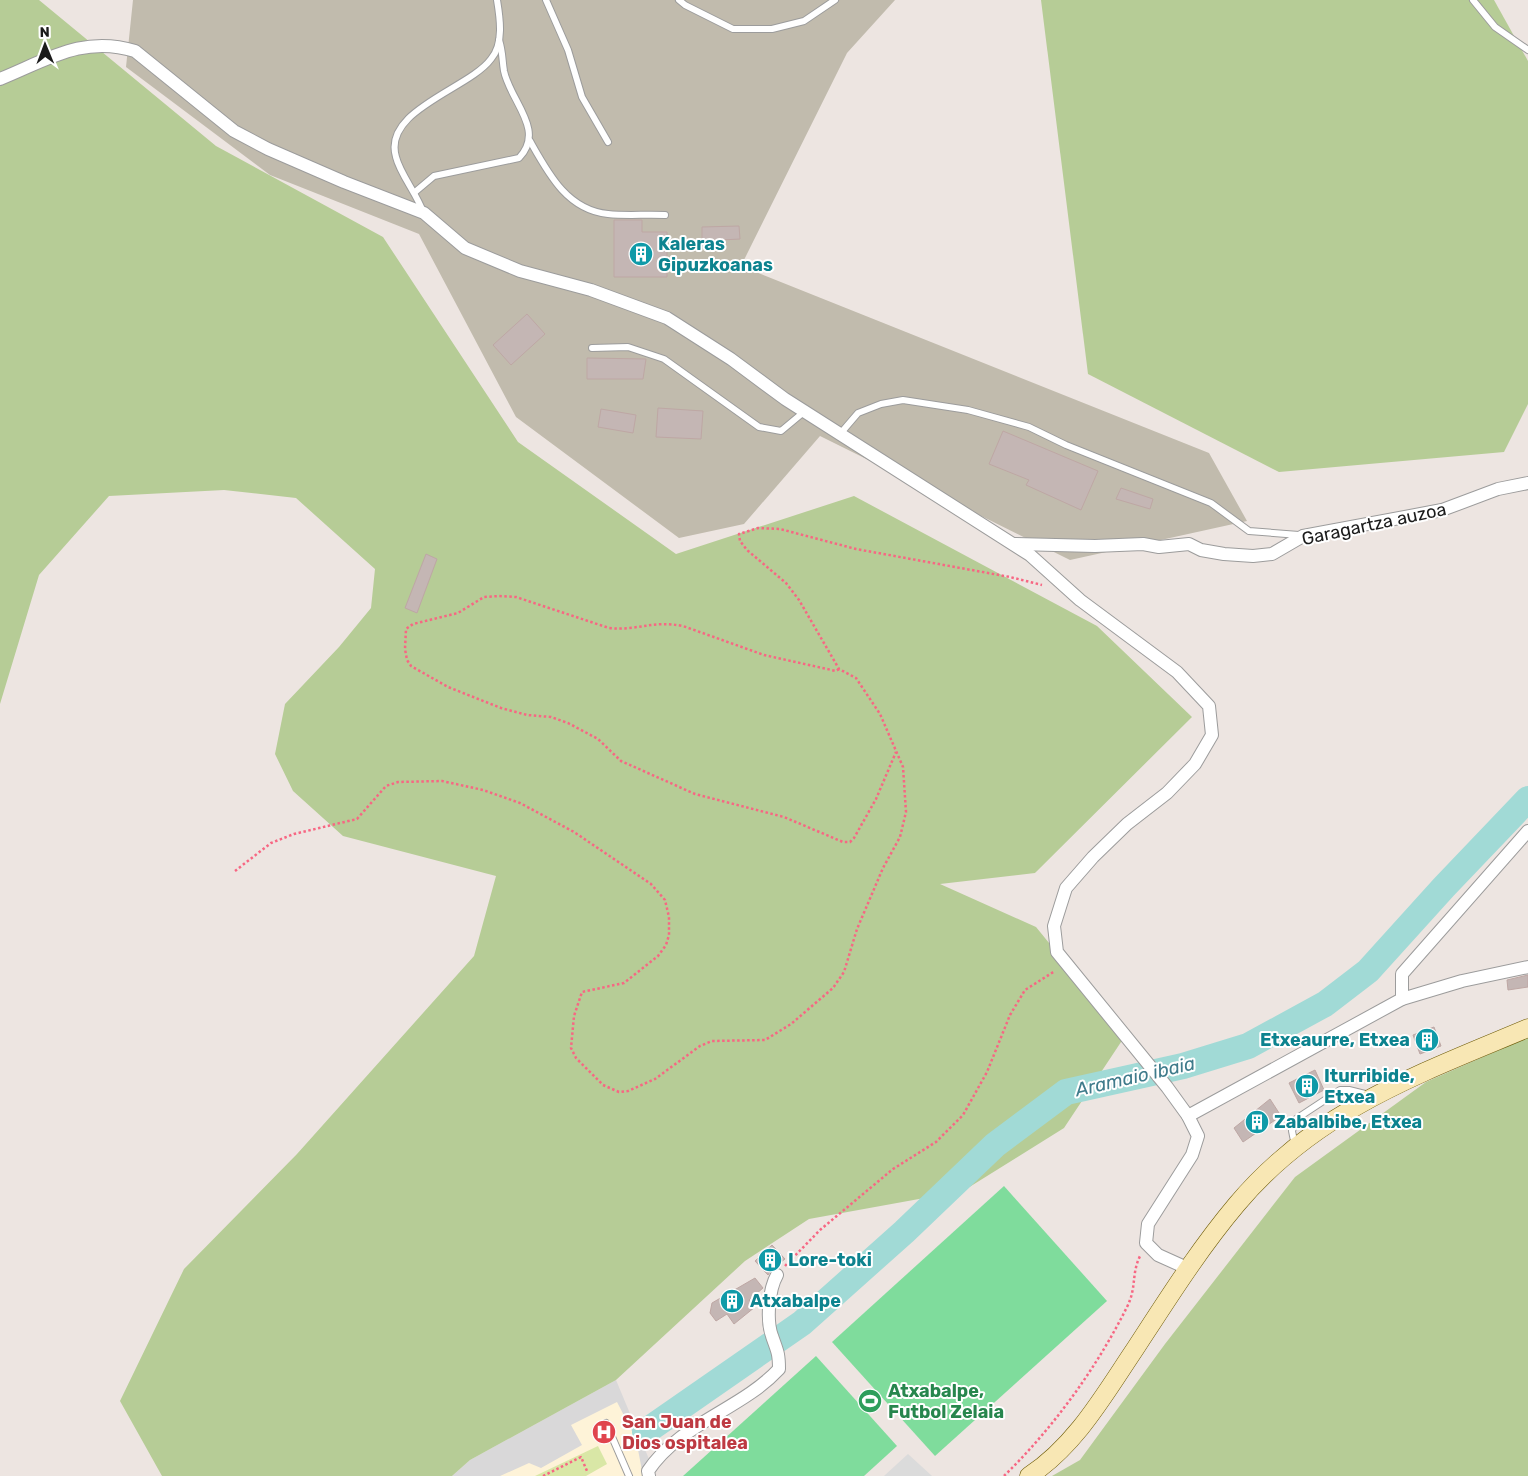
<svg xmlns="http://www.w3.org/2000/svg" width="1528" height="1476" viewBox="0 0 1528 1476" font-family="Rubik,sans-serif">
<rect width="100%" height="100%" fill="#ede5e1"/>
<path fill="#d9d8d9" d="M616,1380L656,1476H452L470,1460Z"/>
<path fill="#fef3d8" d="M617,1402L636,1439L643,1476H500L529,1463L541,1468L582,1445L571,1425Z"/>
<path fill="#c1bbad" d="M133,0H895L847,53L741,266L1209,453L1247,521L1070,560L820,436L744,524L679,538L516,417L419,234L270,175L126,67Z"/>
<path fill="#d9e7a6" d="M598,1446L607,1464L586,1476H535Z"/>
<g fill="#b6cc96">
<path d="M0,0H39L216,146L383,237L518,442L676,554L854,496L1097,626L1192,717L1035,873L940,884L1036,927L1125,1036L1064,1128L963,1191L809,1219L745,1261L616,1380L470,1460L452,1476H162L120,1401L184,1269L297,1154L474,956L496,876L343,836L293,791L275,754L285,704L339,647L371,608L375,569L296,498L224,490L109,496L39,575L0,704Z"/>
<path d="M1041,0H1494L1528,61V404L1504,452L1279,472L1088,374Z"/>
<path d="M1528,1037V1476H1052L1080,1460L1165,1344L1295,1177L1426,1082Z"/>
</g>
<g fill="#7fdc9c">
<path d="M1004,1186L1107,1301L935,1456L832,1342Z"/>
<path d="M816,1356L897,1446L864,1476H683Z"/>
</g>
<path fill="#dbdbdb" d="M908,1454L932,1476H884Z"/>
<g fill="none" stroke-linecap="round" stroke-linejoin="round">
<path stroke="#a1dad6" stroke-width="26" d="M645,1432L802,1323L904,1232L995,1145L1066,1092L1183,1066L1248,1046L1325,1004L1368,971L1444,887L1528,799"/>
</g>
<g fill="#c4b6b4" stroke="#bea7a4">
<path d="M614,220H642V232H667V277H614Z"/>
<path d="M739,226L740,239L702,241V227Z"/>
<path d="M527,314L545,334L511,365L493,345Z"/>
<path d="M587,358L646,359L643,379H587Z"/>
<path d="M658,408L703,411L701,439L656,437Z"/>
<path d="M601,409L636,415L633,433L598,427Z"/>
<path d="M1003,431L1098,471L1081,510L1026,485L1029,480L989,464Z"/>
<path d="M1121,488L1153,499L1150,509L1116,499Z"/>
<path d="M426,554L437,559L417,613L405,608Z"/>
<path d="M1528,975V987L1508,990L1507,980Z"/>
<path d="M1434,1027L1441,1046L1420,1054L1413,1035Z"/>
<path d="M1315,1070L1324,1090L1299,1103L1289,1083Z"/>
<path d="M1270,1099L1281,1116L1243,1142L1234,1128Z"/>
<path d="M772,1245L785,1259L772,1269L768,1275L755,1261Z"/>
<path d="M755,1278L763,1288L749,1300L755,1307L734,1324L727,1314L716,1321L710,1313L712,1303Z"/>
</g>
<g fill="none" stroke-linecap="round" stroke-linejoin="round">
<g stroke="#9c9c9c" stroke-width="8">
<g id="service">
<path d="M546,0L568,50L582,97L608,142"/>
<path d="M679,0L685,5L733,29H772L804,21L835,0"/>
<path d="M1473,0L1495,27L1528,50"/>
<path d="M530,141C548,173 567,210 608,214C627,216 646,214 665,215"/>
<path d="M415,192L434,176L519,158C546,130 510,101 504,71C502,59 503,53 499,40"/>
<path d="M423,212C417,194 400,174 396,157C382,110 469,89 491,59C504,44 500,18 497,0"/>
<path d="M592,348L628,347L664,359L759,427L781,431L805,411"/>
<path d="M840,434L858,413L881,404L903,400L968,410L1029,427L1066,445L1211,503L1249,531L1299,535"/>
<path d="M1295,1146L1292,1131L1296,1119L1340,1090H1349L1369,1095"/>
<path d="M606,1423L629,1476"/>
</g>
</g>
<g stroke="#9c9c9c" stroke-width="14">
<g id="minor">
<path d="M0,79C47,60 83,35 135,51L234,131L268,149L344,182L424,213L465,248L520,271L591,290L667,318L731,359L785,399L1030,555L1080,600L1177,672L1209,706L1212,735L1195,764L1167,793L1127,824L1093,857L1066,888L1054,926L1057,952L1167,1087L1188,1116L1198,1136L1192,1155L1148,1224L1146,1243L1158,1255L1189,1269"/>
<path d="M1014,544L1095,546L1143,544L1159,547L1189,544L1201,550L1224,554L1253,556L1272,554L1303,536L1442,510L1498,489L1528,483"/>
<path d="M1402,999V974L1528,831"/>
<path d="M1188,1116L1402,999L1462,981L1528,967"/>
<path d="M649,1476L648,1471C680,1423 741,1410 779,1369C779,1352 777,1351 772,1336C766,1320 769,1289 777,1275"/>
</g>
</g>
<g stroke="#6e5b06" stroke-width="19">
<path id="secondary" d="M1029,1476C1076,1445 1104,1395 1135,1349C1167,1300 1199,1249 1237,1204C1316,1110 1419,1074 1528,1028"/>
</g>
<g stroke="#f76783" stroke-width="2.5" stroke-dasharray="2.5 2.5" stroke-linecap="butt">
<path d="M839,669L836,671L764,655L683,626C653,620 637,631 609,628L516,597L499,596L484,597L458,613L413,624L406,629L405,649L407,660L411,666L448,687L501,708L527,715L551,717L568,723L598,739L621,761L695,794L784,817L843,842H850L854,838L876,799L896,752"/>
<path d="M235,871L271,843L294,834L357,819L386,786L398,782L442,781L483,790L520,803L574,832L651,884L665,900L669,917V935L666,945L658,956L624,983L582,992L574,1016L571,1048L576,1058L603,1085L619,1092L628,1091L655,1079L700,1046L712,1041L765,1040L791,1024L833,988L844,972L857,929L883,868L900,837L906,812L903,767L880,714L856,678L839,669L799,600L786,583L747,550L740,541L739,534L758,528L780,529L856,549L1010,577L1042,585"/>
<path d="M785,1266L820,1230L893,1169L936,1142L963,1115L987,1072L1010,1015L1025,990L1055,971"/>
<path d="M543,1476L581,1457L587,1471"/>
<path d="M1004,1476C1053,1428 1096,1369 1127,1307C1137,1287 1131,1275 1140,1256"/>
</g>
<use href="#service" stroke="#fff" stroke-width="6"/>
<use href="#minor" stroke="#fff" stroke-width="12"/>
<use href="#secondary" stroke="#f8e7b4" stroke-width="18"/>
</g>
<defs>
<g id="building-disc" transform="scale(1.25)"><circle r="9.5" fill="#0f9aa8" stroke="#fff"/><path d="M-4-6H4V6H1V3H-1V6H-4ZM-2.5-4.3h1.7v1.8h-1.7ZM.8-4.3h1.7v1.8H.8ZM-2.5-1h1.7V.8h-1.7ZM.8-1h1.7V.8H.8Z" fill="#fff"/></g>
<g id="stadium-disc" transform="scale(1.25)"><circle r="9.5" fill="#2e9e5b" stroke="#fff"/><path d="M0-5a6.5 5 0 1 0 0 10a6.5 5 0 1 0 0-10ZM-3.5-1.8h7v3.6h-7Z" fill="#fff"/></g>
<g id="hospital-disc" transform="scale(1.25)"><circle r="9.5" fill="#e0444e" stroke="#fff"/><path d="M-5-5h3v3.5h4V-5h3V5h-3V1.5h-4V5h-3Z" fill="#fff"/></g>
</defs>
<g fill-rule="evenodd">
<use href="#building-disc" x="641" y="254"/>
<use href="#building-disc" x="1427" y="1040"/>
<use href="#building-disc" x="1307" y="1086"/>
<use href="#building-disc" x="1257" y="1122"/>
<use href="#building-disc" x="770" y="1260"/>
<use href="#building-disc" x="732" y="1301"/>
<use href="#stadium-disc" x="870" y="1401"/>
<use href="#hospital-disc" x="604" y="1432"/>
</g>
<g text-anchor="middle" stroke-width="4" stroke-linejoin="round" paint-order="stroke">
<g font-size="18" font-weight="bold" fill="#0d838f" stroke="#fff" text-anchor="start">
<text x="658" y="250">Kaleras<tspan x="658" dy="21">Gipuzkoanas</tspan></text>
<text x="1410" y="1046" text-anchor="end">Etxeaurre, Etxea</text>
<text x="1324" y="1082">Iturribide,<tspan x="1324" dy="21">Etxea</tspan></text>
<text x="1274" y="1128">Zabalbibe, Etxea</text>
<text x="788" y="1266">Lore-toki</text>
<text x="750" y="1307">Atxabalpe</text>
</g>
<g font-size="18" fill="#1b1b1b" stroke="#fff">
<text transform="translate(1374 524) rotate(-12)" y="6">Garagartza auzoa</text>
</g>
<g font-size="18" font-weight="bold" fill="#27864d" stroke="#fff" text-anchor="start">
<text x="888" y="1397">Atxabalpe,<tspan x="888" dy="21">Futbol Zelaia</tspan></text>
</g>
<g font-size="18" font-weight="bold" fill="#be3a42" stroke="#fff" text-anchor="start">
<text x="622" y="1428">San Juan de<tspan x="622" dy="21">Dios ospitalea</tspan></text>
</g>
<g font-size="19" font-style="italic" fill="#3f7b8b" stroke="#fff">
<text transform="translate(1135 1076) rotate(-13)" y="7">Aramaio ibaia</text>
</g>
</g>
<g transform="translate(45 45) rotate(359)" stroke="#ffffff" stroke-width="4" paint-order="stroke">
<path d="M0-4L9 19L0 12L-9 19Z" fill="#1b1b1b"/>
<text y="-8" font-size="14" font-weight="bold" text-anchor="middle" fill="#1b1b1b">N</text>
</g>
</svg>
